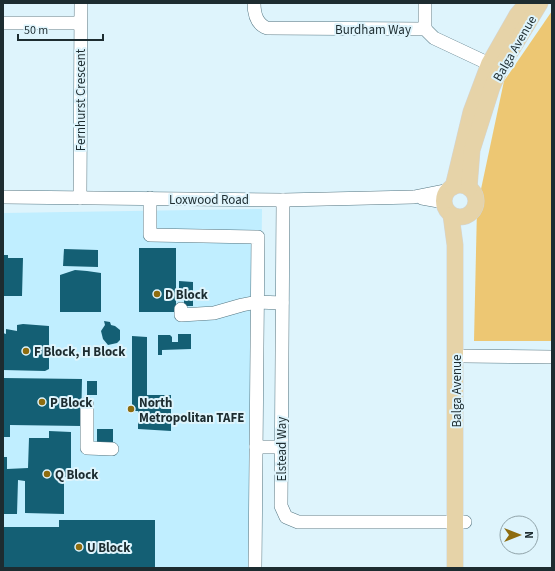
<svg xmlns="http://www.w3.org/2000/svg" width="555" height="571" viewBox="0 0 555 571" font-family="'Source Sans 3',sans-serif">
<rect width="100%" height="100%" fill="#def4fc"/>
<path fill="#c0eeff" d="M262,209L258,568H3V213Z"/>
<path fill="#edc773" d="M552,11V341H474L477,208L504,81Z"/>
<g fill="#145f74">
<rect x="139" y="248" width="37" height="64"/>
<path d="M64,249L98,250V267L63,266Z"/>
<path d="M3,255H8V258H23L22,296H3Z"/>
<path d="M75,270L87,271L101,273V312H60V275Z"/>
<path d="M179,281L193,282V306H184V289H179Z"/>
<path d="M104,321L110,322L111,325L115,326L120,330V340L117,343L108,345L103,339L101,331L105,325Z"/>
<path d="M23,324L49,326V369L45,371L3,370V333L6,334V329L17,331V325Z"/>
<path d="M178,334H191V349L162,350V355H158V335H170L172,337V342H178Z"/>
<path d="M132,336L147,337V395H171V431L138,429V411H132Z"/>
<path d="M3,378L82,379L81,426L10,425V437H3Z"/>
<rect x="87" y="381" width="10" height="14"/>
<rect x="97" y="429" width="16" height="13"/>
<path d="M49,431L71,432V472H68V477H64V514L25,513V481L18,480L17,514H3V457H7V469L28,468L29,438H49Z"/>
<path d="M59,520H155V568H3V527H59Z"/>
</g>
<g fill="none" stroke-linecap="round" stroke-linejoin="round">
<g stroke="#547682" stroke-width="14">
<g id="minor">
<path d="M254,3C254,13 256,24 267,28L425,29L434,38L498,68"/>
<path d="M3,23H80"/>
<path d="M425,29V3"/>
<path d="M3,197L283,200L414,197L449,190"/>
<path d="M80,198L81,3"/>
<path d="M150,198V235L258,237L255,568"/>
<path d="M422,198L444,202"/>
<path d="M283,200L281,506L286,517L298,522H465"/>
<path d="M181,309V315L214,313L242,305L257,302L282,303"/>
<path d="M463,356L552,357"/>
<path d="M87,404V448L112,449"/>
<path d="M256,447H281"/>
</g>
</g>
<g stroke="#d2d5d6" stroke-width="17">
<g id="major">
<circle cx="460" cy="201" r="16"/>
<path d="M453,187L471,112L489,64L517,15L527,3"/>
<path d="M469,188L472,150L492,87L500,69L540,3"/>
<path d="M451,215L455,245V568"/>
</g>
</g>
<use href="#minor" stroke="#fff" stroke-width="13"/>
<use href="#major" stroke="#e6d3a8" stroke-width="16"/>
</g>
<g fill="#8e6c0f" stroke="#def4fc" stroke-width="1.5">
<circle cx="157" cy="294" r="4"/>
<circle cx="26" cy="351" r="4"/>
<circle cx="42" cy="402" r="4"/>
<circle cx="131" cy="409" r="4"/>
<circle cx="47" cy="474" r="4"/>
<circle cx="79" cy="547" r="4"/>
</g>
<g text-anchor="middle" stroke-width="4" stroke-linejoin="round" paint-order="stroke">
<g font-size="13" fill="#1d2c30" stroke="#def4fc">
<text x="373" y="34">Burdham Way</text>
<text transform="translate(514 48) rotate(-60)" y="5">Balga Avenue</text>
<text transform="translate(80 100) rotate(-90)" y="5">Fernhurst Crescent</text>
<text x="209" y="204">Loxwood Road</text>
<text transform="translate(456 391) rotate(-90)" y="5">Balga Avenue</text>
<text transform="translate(281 449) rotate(-90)" y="5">Elstead Way</text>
</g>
<g font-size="13" font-weight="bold" fill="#1d2c30" stroke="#def4fc" text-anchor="start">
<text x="165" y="299">D Block</text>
<text x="34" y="356">F Block, H Block</text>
<text x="50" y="407">P Block</text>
<text x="139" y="407">North<tspan x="139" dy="15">Metropolitan TAFE</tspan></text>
<text x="55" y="479">Q Block</text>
<text x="87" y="552">U Block</text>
</g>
</g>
<rect width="555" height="571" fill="none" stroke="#1d2c30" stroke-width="8"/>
<g transform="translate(519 535) rotate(90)"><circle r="19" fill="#def4fc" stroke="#91a4aa"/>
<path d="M0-3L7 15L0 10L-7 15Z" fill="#8e6c0f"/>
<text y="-6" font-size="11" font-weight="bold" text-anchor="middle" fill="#1d2c30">N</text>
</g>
<path d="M18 34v6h85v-6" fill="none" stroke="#1d2c30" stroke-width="2"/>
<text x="24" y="34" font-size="12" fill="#1d2c30" stroke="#def4fc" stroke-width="3" paint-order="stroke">50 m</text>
</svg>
